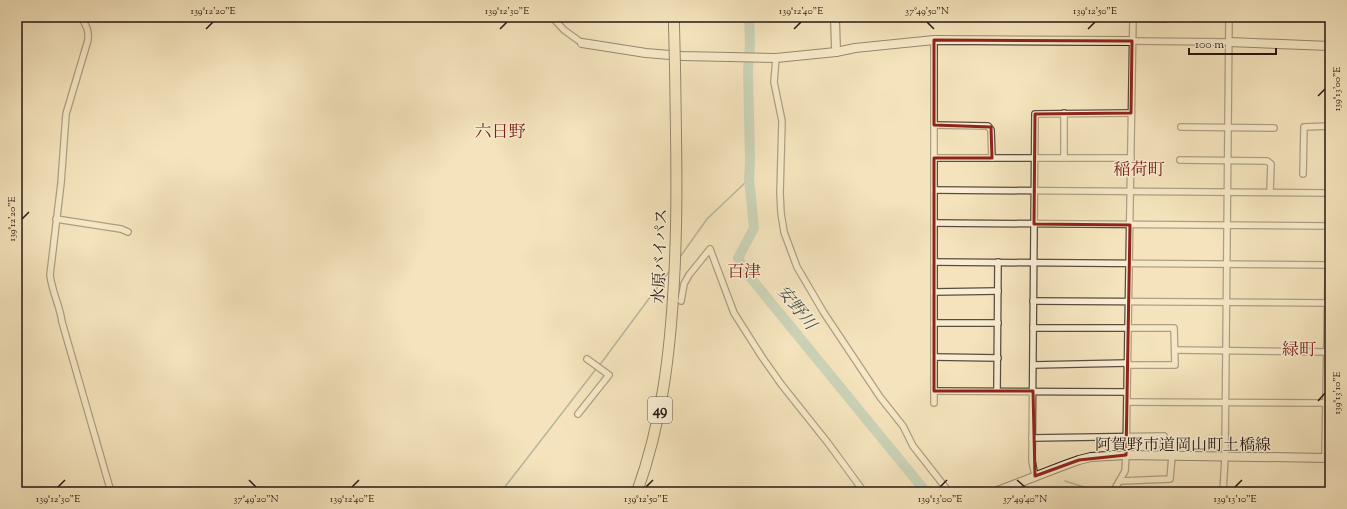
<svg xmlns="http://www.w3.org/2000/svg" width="1347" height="509" viewBox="0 0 1347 509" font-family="'Sorts Mill Goudy','Noto Serif JP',serif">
<rect width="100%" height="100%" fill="#f4e3bc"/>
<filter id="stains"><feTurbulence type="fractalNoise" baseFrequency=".005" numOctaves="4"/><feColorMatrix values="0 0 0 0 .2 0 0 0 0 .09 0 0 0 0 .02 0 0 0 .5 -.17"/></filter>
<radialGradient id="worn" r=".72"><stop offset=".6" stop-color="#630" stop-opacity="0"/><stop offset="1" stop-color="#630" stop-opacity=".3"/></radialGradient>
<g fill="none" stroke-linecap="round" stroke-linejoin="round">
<g stroke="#6d7c73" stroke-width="1.5">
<path d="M680,257L707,219L749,179"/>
<path d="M599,366L671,269"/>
<path d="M1065,481L1090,489L1111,491"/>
<path d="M501,492L596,369"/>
<path d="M1276,492H1287"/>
</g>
<path stroke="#9cbeb2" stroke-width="10" d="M749,17L750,44L748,70L750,160L749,179L754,228L738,258L745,271L926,492"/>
<g stroke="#5a4c3e" stroke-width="8">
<g id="street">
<path d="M81,17C86,26 89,29 88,40L66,114L61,183L50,275C52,292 60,306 62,322L111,492"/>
<path d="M552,17L564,30L582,43"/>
<path d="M1114,17L1165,19V17"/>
<path d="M1330,17V50"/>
<path d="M1132,41L1229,42"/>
<path d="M776,58L774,82L782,121L780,193L781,213L784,232L797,267L824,313L880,397L903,426L913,446L949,492"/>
<path d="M1064,113V158"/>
<path d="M934,125L988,126L991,130L992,158"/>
<path d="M1181,127L1274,128"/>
<path d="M934,158H1131"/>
<path d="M1180,160L1267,161L1271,164L1270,192"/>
<path d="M1303,174L1304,127L1330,126"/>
<path d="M934,190L1329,193"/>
<path d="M56,219L121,229L128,232"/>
<path d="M934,223L1329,226"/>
<path d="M934,262L1330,265"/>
<path d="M934,292L998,291"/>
<path d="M681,301L684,284L689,275L710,249L734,313L762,357L781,384L828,443L864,492"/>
<path d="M1033,301L1330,303"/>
<path d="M934,323H998"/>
<path d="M1033,328H1174L1175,365H1127"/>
<path d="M1175,350L1330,352"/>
<path d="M934,357L998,358"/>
<path d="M1033,365L1128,363"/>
<path d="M934,391L1127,392"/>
<path d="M997,391L998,262"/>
<path d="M1127,402L1330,403"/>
<path d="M934,403V40"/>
<path d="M578,414L609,375L587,359"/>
<path d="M1032,438L1164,436L1163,456"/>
<path d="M1325,457L1330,164"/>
<path d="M1035,476L1032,461L1035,114L1131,113"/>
<path d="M1121,481L1170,479L1172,456"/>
<path d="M1113,492L1125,471L1126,455L1133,17"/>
<path d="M1223,492L1225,457L1229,17"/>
</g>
</g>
<g stroke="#261914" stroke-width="10">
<g id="secondary">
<path d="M835,17L836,52"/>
<path d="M1229,42L1330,46"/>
<path d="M582,43L646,53L682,56L776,58L836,52L855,48L934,40L1132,41"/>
<path d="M995,492L1065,465L1079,460L1091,457L1126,455L1330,458"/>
</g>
</g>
<g stroke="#261914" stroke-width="12">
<g id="highway">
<path d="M674,17V26"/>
<path d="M637,492C662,422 670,355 674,281C678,209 676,138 675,66"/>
</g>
</g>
<use href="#street" stroke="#f8edd3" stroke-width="5.5"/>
<use href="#secondary" stroke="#f8edd3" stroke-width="8"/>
<use href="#highway" stroke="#f4e3bc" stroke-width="10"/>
<g stroke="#261914" stroke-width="12" stroke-linecap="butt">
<path id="highway-bridge" d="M674,26L675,66"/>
</g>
<use href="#highway-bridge" stroke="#f4e3bc" stroke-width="10"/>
</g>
<path d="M0 0H1347V509H0ZM934,40L1132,41L1131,113L1035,114L1034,224L1130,225L1126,455L1079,460L1035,476L1033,391H934V158H992L991,127L934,125Z" fill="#f4e3bc" fill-opacity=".55" fill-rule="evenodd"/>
<path fill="none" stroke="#8f2418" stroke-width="3" stroke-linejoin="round" d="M934,40L1132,41L1131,113L1035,114L1034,224L1130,225L1126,455L1079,460L1035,476L1033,391H934V158H992L991,127L934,125Z"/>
<path fill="none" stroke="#261914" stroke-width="1.5" d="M927,22L934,29M206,29L213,22M500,29L507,22M794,29L801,22M1088,29L1095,22M1318,96L1325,89M22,219L29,212M1318,401L1325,393M249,480L256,487M1017,480L1025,487M58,487L65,480M352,487L359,480M646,487L653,480M940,487L947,480M1235,487L1242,480"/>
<g text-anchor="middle" stroke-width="3" stroke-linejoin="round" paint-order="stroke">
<rect fill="#f8edd3" stroke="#65594d" stroke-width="1" x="648" y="397" width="24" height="26" rx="3"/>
<g font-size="15" font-weight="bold" fill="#261914">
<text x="660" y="415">49</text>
</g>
<g font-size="16" fill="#261914" stroke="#f8edd3">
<text transform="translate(659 256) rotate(-88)" y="6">水原バイパス</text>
<text x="1183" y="450">阿賀野市道岡山町土橋線</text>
</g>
<g font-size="17" fill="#7a1f14" stroke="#f8edd3">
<text x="500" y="137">六日野</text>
<text x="1139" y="175">稲荷町</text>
<text x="744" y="277">百津</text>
<text x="1299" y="355">緑町</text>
</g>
<g font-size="17" font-style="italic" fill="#4f534b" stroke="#f8edd3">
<text transform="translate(797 307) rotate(51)" y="6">安野川</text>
</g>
</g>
<rect width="1347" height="509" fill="none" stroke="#f4e3bc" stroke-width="44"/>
<path d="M1189 48v6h87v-6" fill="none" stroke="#261914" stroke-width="2"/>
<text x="1195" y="48" font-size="12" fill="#261914" stroke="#f8edd3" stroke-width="3" paint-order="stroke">100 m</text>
<rect x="22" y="22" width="1303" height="465" fill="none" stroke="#261914" stroke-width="1.5"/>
<g font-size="10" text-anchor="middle" fill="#261914">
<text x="213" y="14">139°12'20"E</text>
<text x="507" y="14">139°12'30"E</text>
<text x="801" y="14">139°12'40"E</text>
<text x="927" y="14">37°49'50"N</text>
<text x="1095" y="14">139°12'50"E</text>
<text transform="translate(1336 89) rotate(-90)" y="4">139°13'00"E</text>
<text transform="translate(11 219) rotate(-90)" y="4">139°12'20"E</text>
<text transform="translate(1336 393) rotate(-90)" y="4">139°13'10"E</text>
<text x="58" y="502">139°12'30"E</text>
<text x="256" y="502">37°49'20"N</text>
<text x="352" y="502">139°12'40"E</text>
<text x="646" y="502">139°12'50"E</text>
<text x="940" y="502">139°13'00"E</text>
<text x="1025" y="502">37°49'40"N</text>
<text x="1235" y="502">139°13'10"E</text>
</g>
<rect width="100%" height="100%" filter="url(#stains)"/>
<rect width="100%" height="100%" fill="url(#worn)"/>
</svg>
